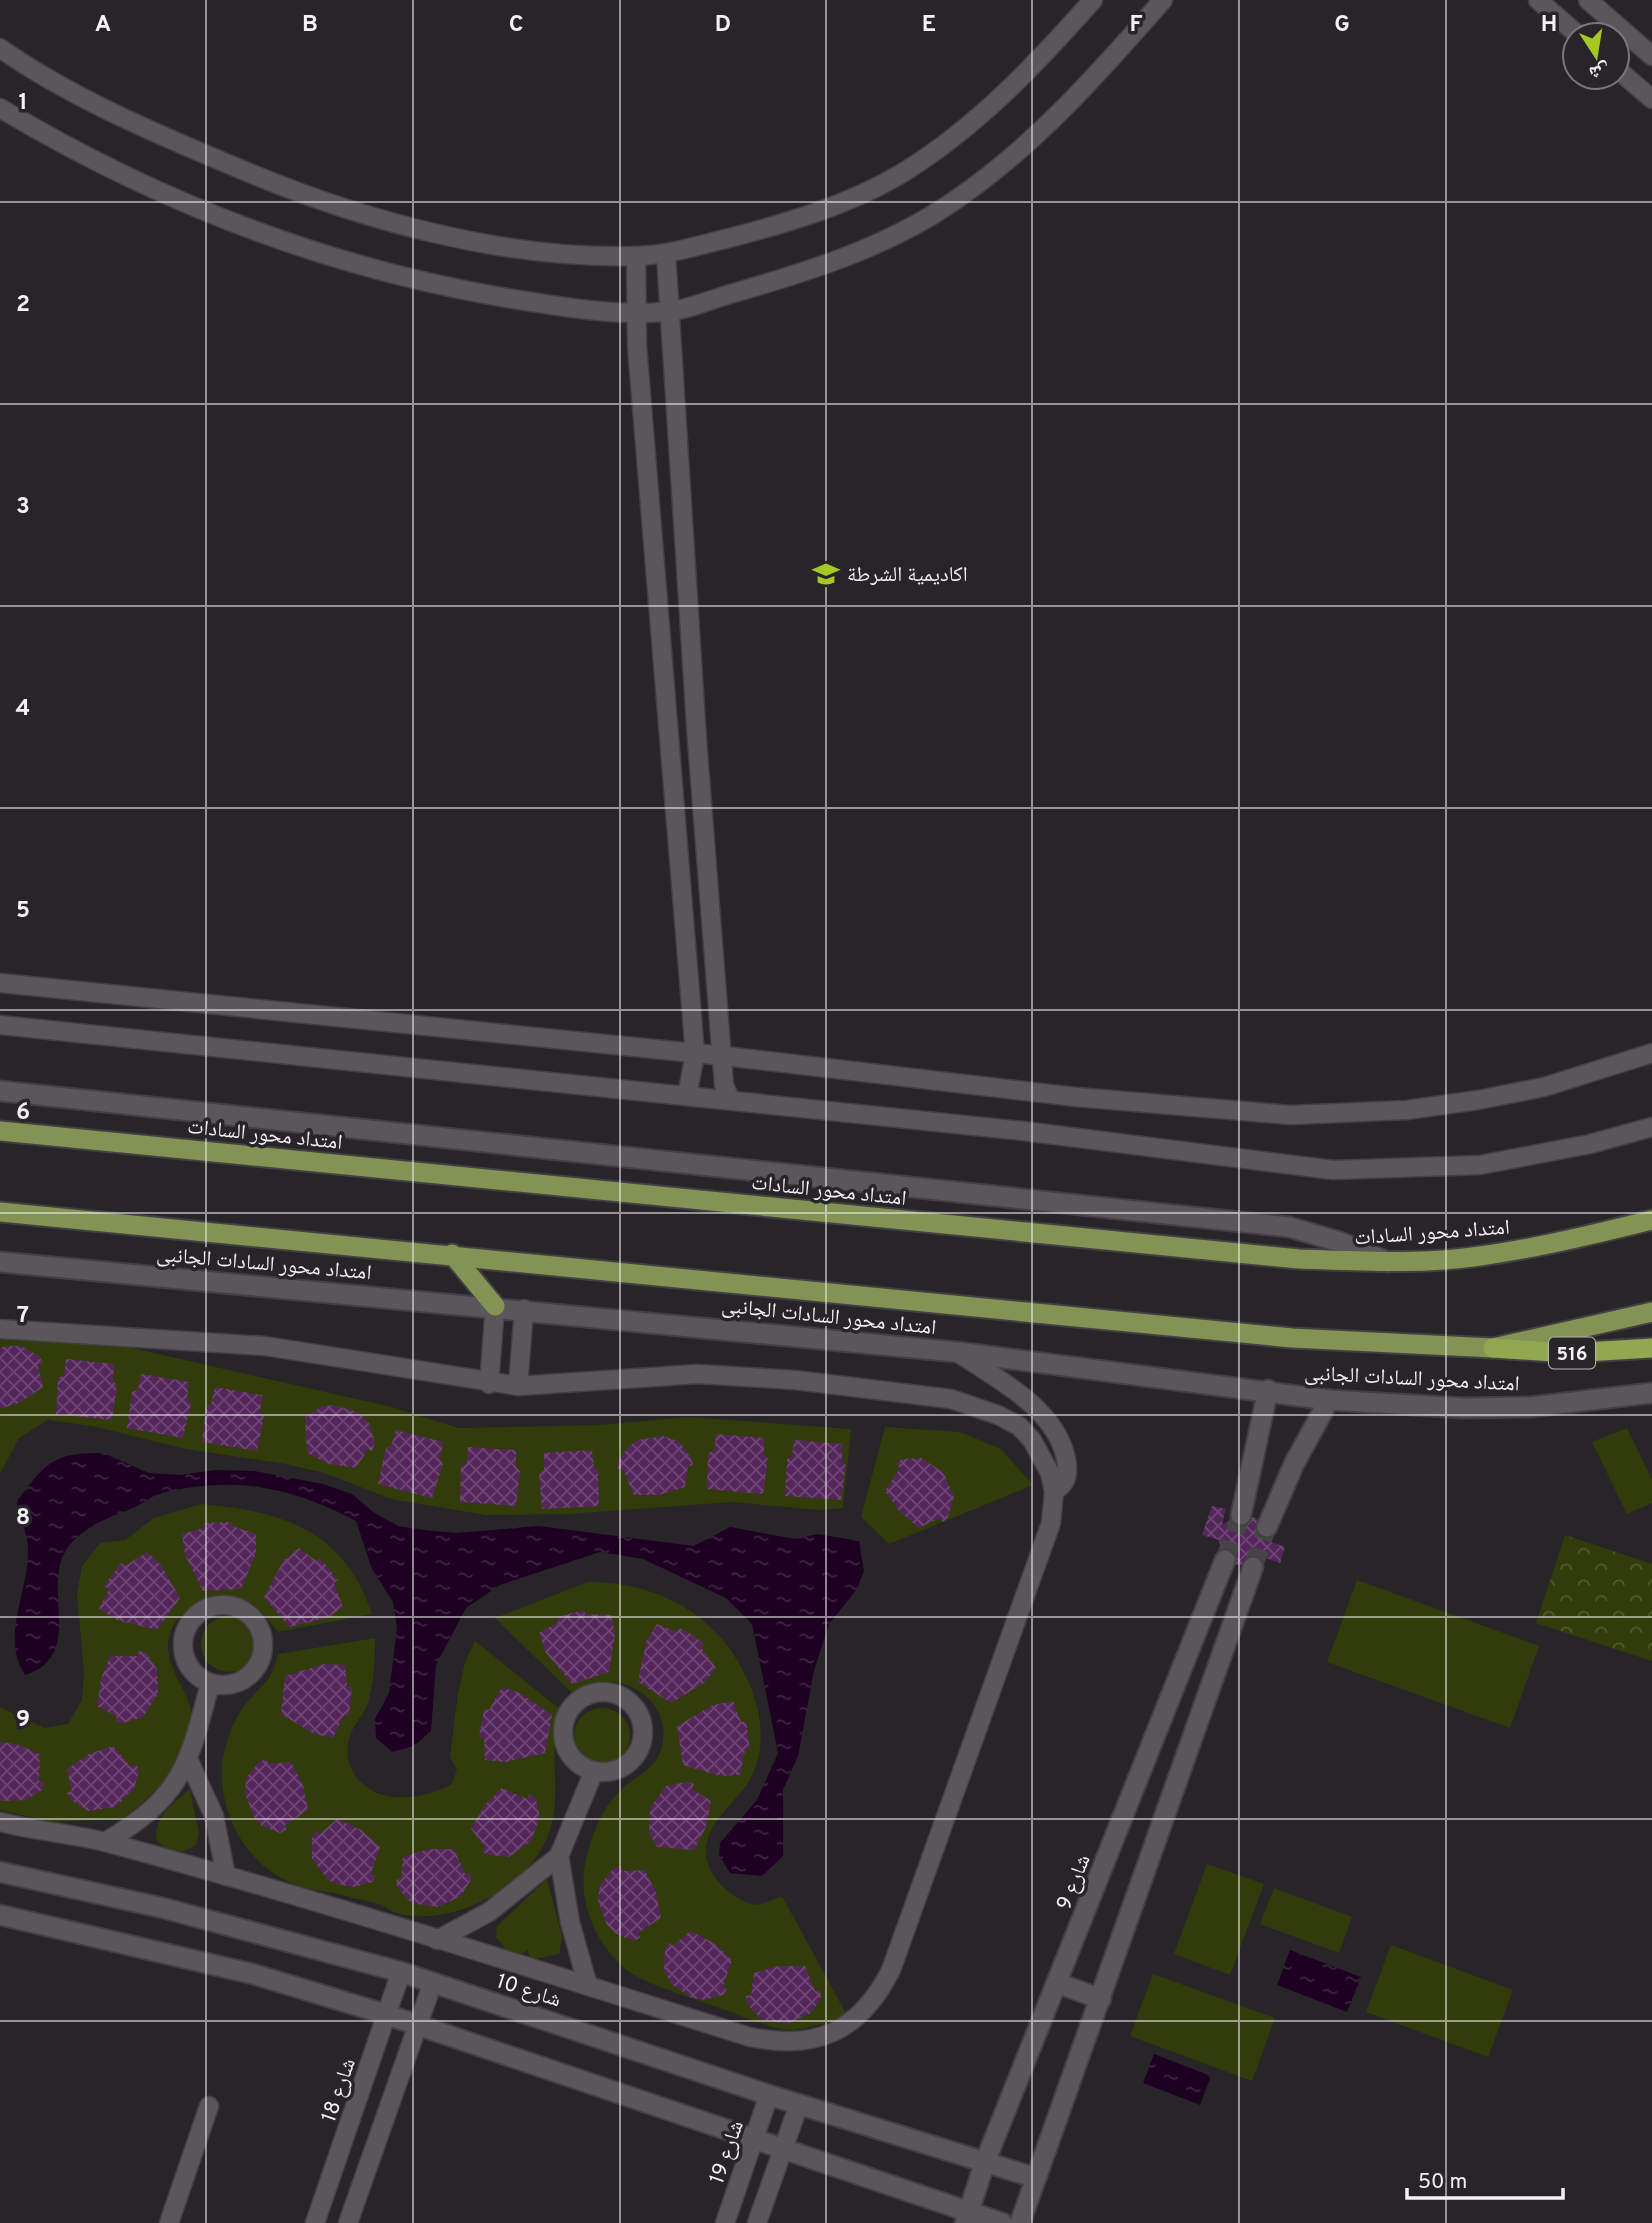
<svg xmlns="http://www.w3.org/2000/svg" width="1652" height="2223" viewBox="0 0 1652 2223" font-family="Overpass,'Noto Naskh Arabic',sans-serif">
<defs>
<pattern id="park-crowns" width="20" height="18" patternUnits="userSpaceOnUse" patternTransform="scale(1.75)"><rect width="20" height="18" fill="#313c0a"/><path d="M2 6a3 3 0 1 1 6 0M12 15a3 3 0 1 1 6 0" fill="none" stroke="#4f592e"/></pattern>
<pattern id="water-ripples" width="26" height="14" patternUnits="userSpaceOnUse" patternTransform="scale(1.75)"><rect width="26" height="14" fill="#1d0022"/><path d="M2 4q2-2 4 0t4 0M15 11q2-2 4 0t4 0" fill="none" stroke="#3e2643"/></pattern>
<pattern id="building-cross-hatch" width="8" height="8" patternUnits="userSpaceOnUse" patternTransform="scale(1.75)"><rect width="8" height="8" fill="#55265c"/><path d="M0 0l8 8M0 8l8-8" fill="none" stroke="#6e4674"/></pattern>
</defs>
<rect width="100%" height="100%" fill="#282528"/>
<g fill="#313c0a">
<path d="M0,1331L93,1339L387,1406L459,1428L599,1425L689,1417L851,1429L843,1508L819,1510L732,1502L568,1514L486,1515L391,1499L325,1473L286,1464L186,1449L92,1426L48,1420L19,1438L0,1474Z"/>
<path d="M885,1427L960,1432L1001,1449L1033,1485L889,1544L861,1517Z"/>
<path d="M1627,1428L1652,1480V1503L1627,1514L1592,1442Z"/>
<path d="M201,1504C281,1511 344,1529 372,1614L278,1632C270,1622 259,1607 248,1601C217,1585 168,1610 168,1646C169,1684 206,1700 187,1748C176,1777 146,1798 124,1819L53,1822L0,1810V1707L44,1728L68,1724L82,1700L84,1673L77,1594L82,1566L100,1543L125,1540L154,1518Z"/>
<path d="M1357,1580L1539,1646L1510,1728L1327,1662Z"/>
<path d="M588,1582C659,1582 721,1616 749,1683C760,1708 765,1739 756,1766C746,1798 712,1812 706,1846C702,1871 729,1898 751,1904C761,1907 773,1899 782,1896L848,2017C830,2021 809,2029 791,2030C774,2030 737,2014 720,2008C696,1999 640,1983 623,1967C591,1937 575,1893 588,1851C594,1831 601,1811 616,1795C634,1774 658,1772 663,1742C671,1693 608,1664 572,1693L495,1618Z"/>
<circle cx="229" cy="1644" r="28"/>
<path d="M375,1638C375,1660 374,1681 368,1703C365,1713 356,1721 352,1731C339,1759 355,1787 383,1795C406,1801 430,1795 451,1785L457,1770L450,1756L458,1694L465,1662L475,1641L561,1710C544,1758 569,1802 541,1850C516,1892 454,1923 405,1915C394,1914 385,1906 375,1903C365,1900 355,1899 345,1896C330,1891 312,1891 298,1886C253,1869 225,1827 222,1780C220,1757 230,1724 245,1705C261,1684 272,1683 278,1654Z"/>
<circle cx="602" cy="1736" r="28"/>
<path d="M190,1789L199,1834L196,1845L182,1852L166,1848L157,1841C152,1817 174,1804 190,1789Z"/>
<path d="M1207,1864L1264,1884L1230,1975L1174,1954Z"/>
<path d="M547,1879L562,1937L559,1954L530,1960L528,1950L520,1955L509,1953L496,1937L497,1926Z"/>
<path d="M1274,1888L1352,1917L1339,1953L1260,1924Z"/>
<path d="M1391,1945L1513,1990L1488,2057L1366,2012Z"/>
<path d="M1153,1974L1275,2018L1252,2081L1130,2036Z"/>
</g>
<path fill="url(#park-crowns)" d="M1565,1535L1652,1564V1661L1536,1623Z"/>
<g fill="url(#water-ripples)">
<path d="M103,1453L149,1473L180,1475L215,1470L254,1471L323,1484L352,1494L373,1512L398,1526L424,1530L456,1533L539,1526L694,1546L730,1527L795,1539L818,1534L859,1541L864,1571L857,1589L829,1624L814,1671L798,1756L783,1790V1856L762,1876L730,1873L719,1855L720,1843L757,1800L778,1753L752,1624L726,1598L643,1559L600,1552L500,1585L466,1608L436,1665L431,1731L414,1746L392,1752L376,1738L375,1719L389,1693L397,1628L393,1602L372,1569L356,1521C293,1487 233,1475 162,1493C150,1496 140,1506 128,1510C106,1518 75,1531 64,1554C44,1594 84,1656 25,1675C0,1637 28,1596 28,1550C28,1535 20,1517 16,1502C46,1464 51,1452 103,1453Z"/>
<path d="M1290,1950L1361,1977L1347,2012L1277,1985Z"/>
<path d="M1154,2054L1211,2076L1200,2105L1143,2083Z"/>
</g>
<g fill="url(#building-cross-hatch)">
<path d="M6,1346H21L39,1356L43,1363L38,1366L43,1387L21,1402L0,1409V1348Z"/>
<path d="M66,1359L114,1364L113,1381L117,1385L112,1420L56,1414L58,1378L64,1375Z"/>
<path d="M141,1374L189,1382L187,1399L191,1403L183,1438L127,1428L132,1392L138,1390Z"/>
<path d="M215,1387L262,1395L260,1412L264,1416L257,1451L202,1442L206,1406L211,1404Z"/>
<path d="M333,1405L358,1412L369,1423L375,1443L372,1451L368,1449L356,1468L329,1464L307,1453L305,1417L321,1407Z"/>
<path d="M396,1430L443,1442L440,1459L443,1464L432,1498L378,1484L386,1448L391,1446Z"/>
<path d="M716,1434L764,1438V1455L768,1459L763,1494L707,1489L708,1453L714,1451Z"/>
<path d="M663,1436L678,1441L691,1457L693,1465L688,1466L685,1487L659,1495H634L623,1469L618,1470L617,1463L628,1447L638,1440Z"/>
<path d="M794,1440L842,1444V1461L846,1465L841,1500L785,1496L787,1459L792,1456Z"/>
<path d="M468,1447L516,1450V1467L520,1471L516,1506L460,1502L461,1466L467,1463Z"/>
<path d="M592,1450L594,1467L598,1470L599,1506L542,1509L539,1473L544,1470V1453Z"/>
<path d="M921,1458L943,1472L954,1497L948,1517L943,1522L939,1518L919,1528L899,1511L885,1491L900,1468L896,1464L902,1459Z"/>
<path d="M1212,1506L1226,1509L1222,1523L1224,1524L1235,1517L1248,1515L1262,1521L1271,1542L1285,1547L1280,1563L1265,1558L1253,1567L1231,1564L1221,1554L1219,1540L1202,1535Z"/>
<path d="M232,1522V1526L256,1534V1553L241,1589L203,1591L185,1555L182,1534L204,1528L203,1523Z"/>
<path d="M299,1548L316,1561L320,1558L338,1580L334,1583L343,1607L327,1618L289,1627L264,1597L283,1561Z"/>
<path d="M147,1552L161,1565L180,1598L157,1630L117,1620L99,1609L109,1589L104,1586L121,1563L125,1566Z"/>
<path d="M584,1610L585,1614L611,1615L615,1634L609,1672L572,1684L546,1653L539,1633L558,1622L557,1617Z"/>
<path d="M657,1624L677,1632L680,1628L693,1635L704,1644L701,1647L716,1668L704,1683L671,1703L638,1682L646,1642Z"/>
<path d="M139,1651L146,1653L157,1669L158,1694L143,1717L123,1723L115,1722L117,1717L97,1706L101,1679L110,1656H138Z"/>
<path d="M324,1664L345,1665L347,1687H352L349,1716L344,1715L333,1738L314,1734L281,1714L285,1676Z"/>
<path d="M502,1687L520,1693L552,1715L545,1753L505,1762L485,1760L484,1737H479L484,1709L489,1710Z"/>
<path d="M733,1701L741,1722L746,1721L750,1749L745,1750L740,1775L720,1776L683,1765L677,1726L713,1705Z"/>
<path d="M0,1742L16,1744L40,1754L39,1781L44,1783L42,1790L26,1800L0,1801Z"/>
<path d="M113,1746L131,1767L136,1764L139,1771L134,1789L115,1807L88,1811L71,1800L67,1793L72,1791L67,1769L89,1754Z"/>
<path d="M267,1759L268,1764L291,1762L303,1785L308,1810L285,1825L287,1830L280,1833L262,1826L254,1817L245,1794L246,1778L259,1762Z"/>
<path d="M686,1782L694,1784L692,1789L711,1801L706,1827L694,1850L657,1847L649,1833L650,1808L666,1786Z"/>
<path d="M502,1788L527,1799L530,1794L536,1799L540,1817L531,1841L509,1857L488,1855L482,1851L485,1847L471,1829L484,1806Z"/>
<path d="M337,1819L361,1830L380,1847L371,1873L376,1876L372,1882L354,1887L341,1885L328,1880L312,1859V1838L316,1831L320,1834Z"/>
<path d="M429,1849H454L465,1874L470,1873L471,1880L461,1896L438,1907L411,1903L397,1887L396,1879H401L403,1857Z"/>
<path d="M621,1866L622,1871L645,1870L656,1893L661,1918L638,1933L640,1938L633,1941L615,1933L607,1925L598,1901L600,1885L613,1869Z"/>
<path d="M690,1931L714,1943L732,1960L723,1986L727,1989L723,1995L705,2000L692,1998L671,1984L664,1970L665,1949L669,1943L673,1946Z"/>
<path d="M779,1966H805L815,1991L820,1990L821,1998L811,2013L787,2024L761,2019L747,2004L746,1996L751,1995L754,1973Z"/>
</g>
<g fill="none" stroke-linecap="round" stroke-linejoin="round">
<g stroke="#464446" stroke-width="19" stroke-dasharray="19 10" stroke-linecap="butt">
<path d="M1225,1560L1241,1515"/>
<path d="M1253,1567L1267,1527"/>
</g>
<g stroke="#434043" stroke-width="21">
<g id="minor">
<path d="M1538,0L1578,35"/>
<path d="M1588,0L1652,56"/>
<path d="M0,48C69,97 161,136 240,169C360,220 505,260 637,256C666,255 693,247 721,240C784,224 848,206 904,172C978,126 1036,64 1093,0"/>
<path d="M1617,69L1652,99"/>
<path d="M0,108C159,203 330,269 513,299C562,307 614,316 663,312C684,311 707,301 727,295C803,273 884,249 951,203C1033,148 1098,74 1163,0"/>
<path d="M666,254L697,740L724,1085L730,1099"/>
<path d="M636,256L637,346L695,1054L687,1096"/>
<path d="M0,983L724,1056L1076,1097L1291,1115L1407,1110L1478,1100L1544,1087L1652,1053"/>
<path d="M0,1025L1023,1131L1333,1170L1480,1165L1590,1144L1652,1127"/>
<path d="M0,1329L265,1346L518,1386L698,1374L795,1380L951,1399L998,1415L1019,1426L1032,1440L1050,1473L1054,1491L1051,1523L891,1970C860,2031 817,2051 750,2037C537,1970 325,1901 109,1843C74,1834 36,1831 0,1822"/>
<path d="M957,1352C997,1379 1056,1408 1066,1459C1069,1473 1067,1484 1054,1491"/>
<path d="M489,1384L495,1306"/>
<path d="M518,1386L524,1309"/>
<circle cx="223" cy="1645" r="40"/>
<circle cx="603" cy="1732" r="40"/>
<path d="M189,1761L214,1816L226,1876"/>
<path d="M105,1842C183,1796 188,1766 210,1684"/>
<path d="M559,1856L570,1922L588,1986"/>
<path d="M437,1940L489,1912L559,1856L594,1771"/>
<path d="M169,2223L209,2106"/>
<path d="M315,2223L401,1972"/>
<path d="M348,2223L433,1982"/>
<path d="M725,2223L769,2095"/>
<path d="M757,2223L799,2104"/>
</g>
</g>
<g stroke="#434043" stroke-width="23">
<g id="tertiary">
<path d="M0,1091L1289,1227L1340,1242L1388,1262"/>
<path d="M0,1262L957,1352L1329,1400L1464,1408L1530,1407L1652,1393"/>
<path d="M1241,1515L1268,1390"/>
<path d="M1267,1527L1294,1464L1329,1400"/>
<path d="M0,1872L163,1908L401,1972L769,2095L1036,2178"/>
<path d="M0,1915L253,1974L388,2015L1002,2223"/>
<path d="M1057,1983L1101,1999"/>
<path d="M965,2223L985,2162L1225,1560"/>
<path d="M1020,2223L1253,1567"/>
</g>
</g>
<g stroke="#434043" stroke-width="23">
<g id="primary">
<path d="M0,1131L1299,1259C1359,1261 1420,1265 1480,1256C1538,1248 1595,1234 1652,1220"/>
<path d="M0,1212L1292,1338L1493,1348L1652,1312"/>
<path d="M452,1254L495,1306"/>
</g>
</g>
<g stroke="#434043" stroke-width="23">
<path id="trunk" d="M1493,1348L1568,1353L1652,1348"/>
</g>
<use href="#minor" stroke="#5a575b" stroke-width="18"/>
<use href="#tertiary" stroke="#5a575b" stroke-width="19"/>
<use href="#primary" stroke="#839353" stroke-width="19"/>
<use href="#trunk" stroke="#91a750" stroke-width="19"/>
</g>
<path fill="none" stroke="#f3f1f3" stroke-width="2" stroke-opacity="0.55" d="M206,0V2223M413,0V2223M620,0V2223M826,0V2223M1032,0V2223M1239,0V2223M1446,0V2223M0,202H1652M0,404H1652M0,606H1652M0,808H1652M0,1010H1652M0,1213H1652M0,1415H1652M0,1617H1652M0,1819H1652M0,2021H1652"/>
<defs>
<g id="university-bare" transform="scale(2.1)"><path d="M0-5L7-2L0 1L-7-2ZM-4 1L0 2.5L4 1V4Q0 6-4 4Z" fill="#a5c822" stroke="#282528" stroke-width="2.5" paint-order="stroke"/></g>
</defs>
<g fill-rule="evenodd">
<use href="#university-bare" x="826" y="574"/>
</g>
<g text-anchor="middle" stroke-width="7" stroke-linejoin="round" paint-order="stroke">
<rect fill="#282528" stroke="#b6b4b6" stroke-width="2" x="1549" y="1337.5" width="46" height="31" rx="5"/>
<g font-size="19" font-weight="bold" fill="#f3f1f3">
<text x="1572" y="1360">516</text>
</g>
<g font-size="21" fill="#f3f1f3" stroke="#282528" text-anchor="start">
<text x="847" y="581">اكاديمية الشرطة</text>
</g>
<g font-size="21" fill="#f3f1f3" stroke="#282528">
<text transform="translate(265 1134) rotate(6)" y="7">امتداد محور السادات</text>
<text transform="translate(829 1190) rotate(6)" y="7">امتداد محور السادات</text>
<text transform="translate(1432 1232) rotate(-4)" y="7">امتداد محور السادات</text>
<text transform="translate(264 1263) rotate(5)" y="7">امتداد محور السادات الجانبى</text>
<text transform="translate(829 1316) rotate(6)" y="7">امتداد محور السادات الجانبى</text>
<text transform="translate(1412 1378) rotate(3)" y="7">امتداد محور السادات الجانبى</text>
<text transform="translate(1073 1882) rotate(-68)" y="7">شارع 9</text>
<text transform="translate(529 1990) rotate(18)" y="7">شارع 10</text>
<text transform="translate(338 2090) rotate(-71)" y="7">شارع 18</text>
<text transform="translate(726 2152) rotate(-71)" y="7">شارع 19</text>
</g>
</g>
<g font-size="23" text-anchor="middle" font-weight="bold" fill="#f3f1f3" stroke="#282528" stroke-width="7" stroke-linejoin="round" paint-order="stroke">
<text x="103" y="31">A</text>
<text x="310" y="31">B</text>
<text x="516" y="31">C</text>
<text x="723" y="31">D</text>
<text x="929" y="31">E</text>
<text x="1136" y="31">F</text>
<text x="1342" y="31">G</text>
<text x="1549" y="31">H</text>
<text x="23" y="109">1</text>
<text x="23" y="311">2</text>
<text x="23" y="513">3</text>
<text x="23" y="715">4</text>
<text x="23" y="917">5</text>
<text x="23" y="1119">6</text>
<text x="23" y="1322">7</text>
<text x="23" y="1524">8</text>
<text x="23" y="1726">9</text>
</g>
<g transform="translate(1596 56) rotate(168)"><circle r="33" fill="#282528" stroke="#797779" stroke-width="2"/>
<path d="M0-5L12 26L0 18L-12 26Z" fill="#a5c822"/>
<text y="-10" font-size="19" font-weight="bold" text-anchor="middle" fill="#f3f1f3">ش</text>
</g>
<path d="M1407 2188v10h156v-10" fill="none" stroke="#f3f1f3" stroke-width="3.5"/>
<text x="1418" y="2188" font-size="21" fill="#f3f1f3" stroke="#282528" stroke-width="5" paint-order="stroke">50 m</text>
</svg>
